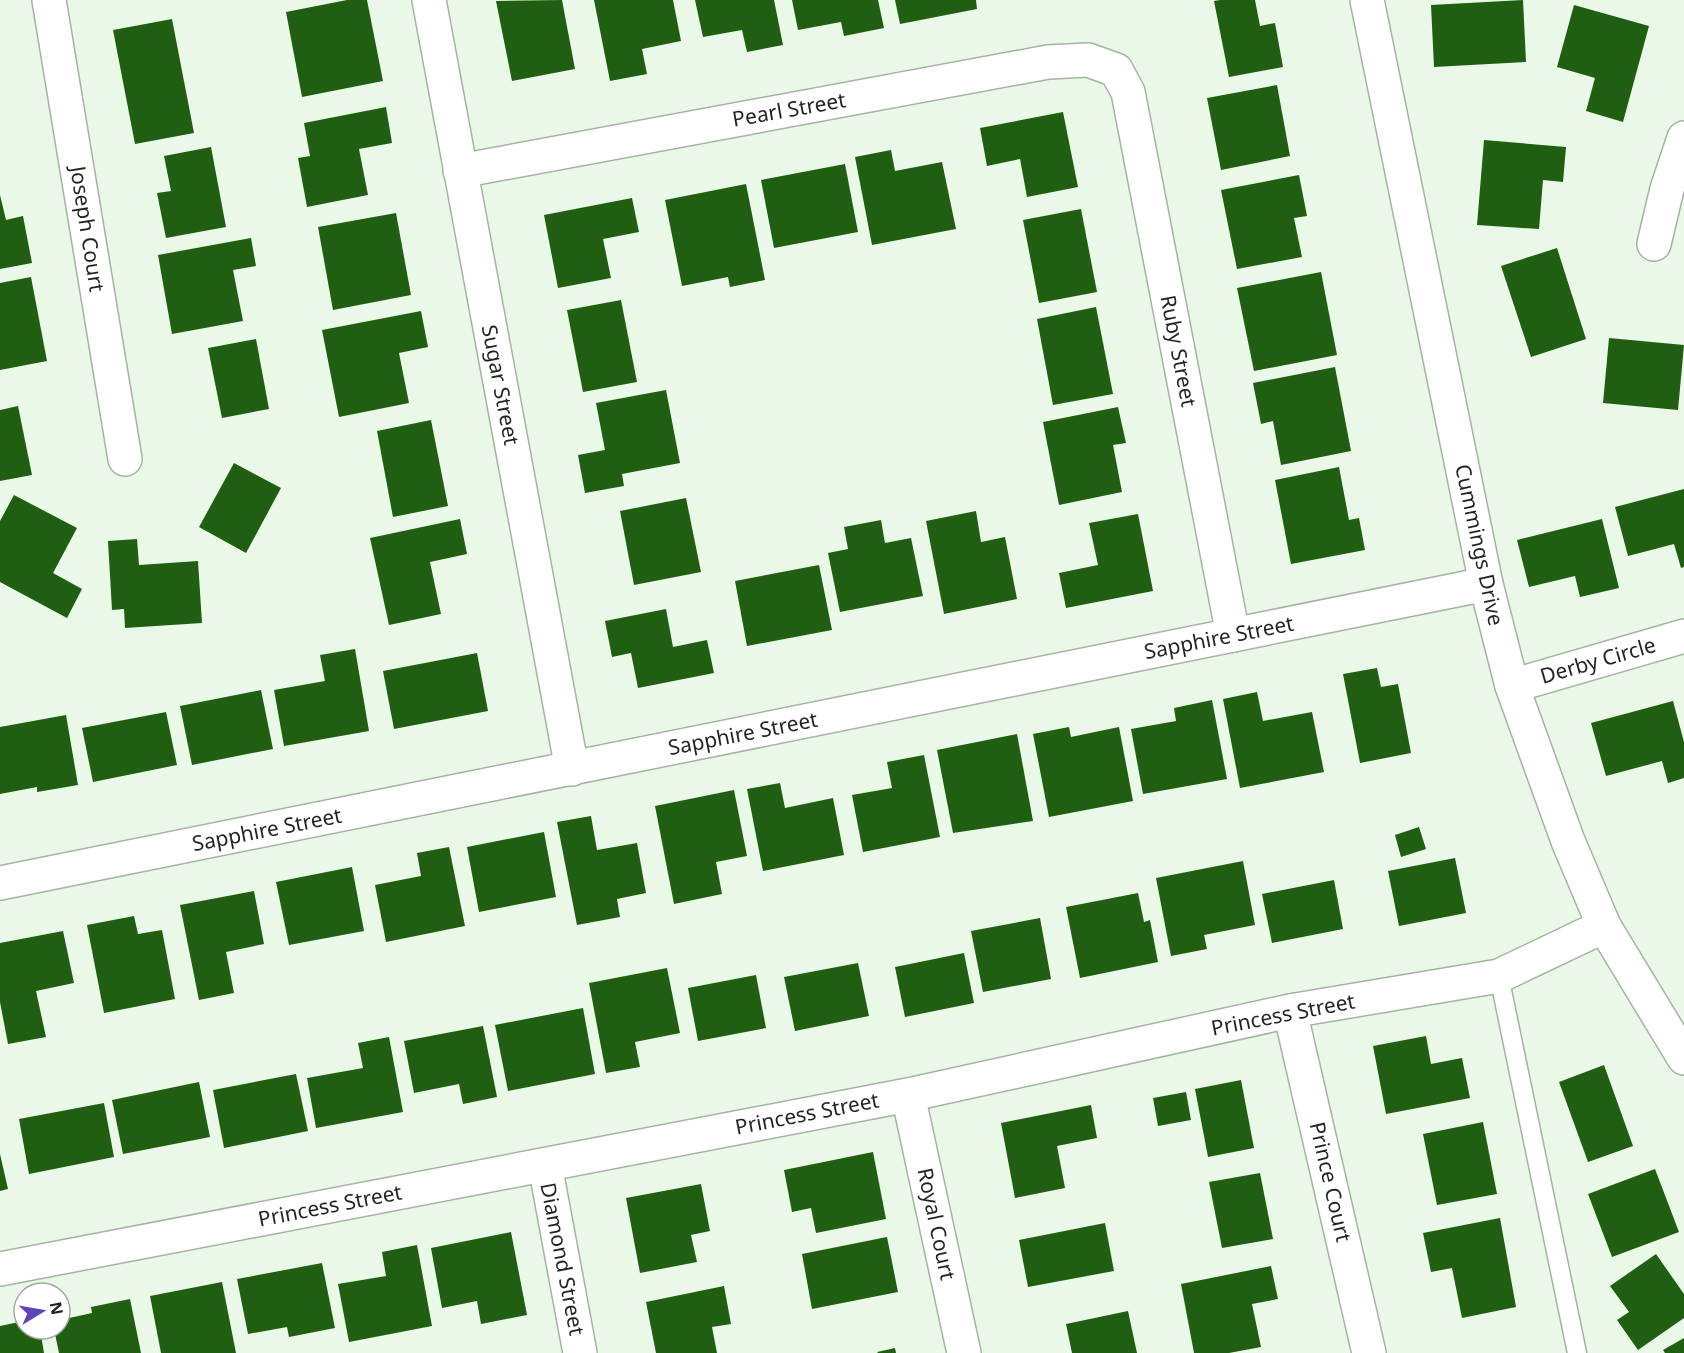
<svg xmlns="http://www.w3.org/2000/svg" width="1684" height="1353" viewBox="0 0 1684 1353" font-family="'Noto Sans',sans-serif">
<rect width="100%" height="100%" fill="#eaf9e7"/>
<g fill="#205f12">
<path d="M347,0H367L383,81L302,97L286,12Z"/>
<path d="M562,0L575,69L512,81L496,1Z"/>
<path d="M594,0H673L681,41L642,49L647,74L610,81Z"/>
<path d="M695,0H774L783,45L747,52L742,30L703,37Z"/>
<path d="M792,0H878L884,28L844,36L841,22L798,30Z"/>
<path d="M895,0H976L977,9L900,24Z"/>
<path d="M1220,0H1255L1260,26L1275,23L1283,67L1229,77L1214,1Z"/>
<path d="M1523,0L1526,62L1434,67L1431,5Z"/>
<path d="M1574,5L1649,26L1623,122L1586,111L1595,78L1557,67Z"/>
<path d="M172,19L194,133L135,144L113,30Z"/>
<path d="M1277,85L1290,156L1221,170L1207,98Z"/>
<path d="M386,107L392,143L359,149L368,195L307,207L298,158L310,156L304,123Z"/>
<path d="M1063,112L1078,187L1027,197L1020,159L987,166L980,128Z"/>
<path d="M1484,140L1566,147L1563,182L1543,180L1539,229L1477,225Z"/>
<path d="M211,147L226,227L166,238L157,193L171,191L164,156Z"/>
<path d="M891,150L895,171L942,162L956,229L872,245L855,157Z"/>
<path d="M845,164L858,232L774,248L761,180Z"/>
<path d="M1299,175L1307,216L1294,218L1302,257L1237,269L1221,190Z"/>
<path d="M746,184L765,280L730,287L728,277L682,286L665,200Z"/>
<path d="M0,195L6,220L23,216L32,263L0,269Z"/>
<path d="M632,198L639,232L603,239L611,278L558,288L544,215Z"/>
<path d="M1081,209L1097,292L1039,303L1023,220Z"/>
<path d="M396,213L411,295L333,310L318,227Z"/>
<path d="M251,238L256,266L233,270L243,321L172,334L158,255Z"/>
<path d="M1557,248L1586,339L1531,357L1501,266Z"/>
<path d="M1321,272L1337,355L1254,371L1237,288Z"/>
<path d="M31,277L47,361L0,370V283Z"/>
<path d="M621,300L637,382L583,392L567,310Z"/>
<path d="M1096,307L1113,394L1053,405L1037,319Z"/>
<path d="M421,311L428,347L399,353L409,403L339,417L322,330Z"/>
<path d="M1609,338L1684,345L1678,410L1603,403Z"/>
<path d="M256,339L269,409L222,418L208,348Z"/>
<path d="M1335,367L1351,451L1281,465L1273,421L1261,424L1253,383Z"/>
<path d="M666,390L680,463L622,474L624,486L585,493L578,455L605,450L596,403Z"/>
<path d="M18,406L32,475L0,481V410Z"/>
<path d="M1118,407L1126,443L1113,445L1122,492L1059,505L1043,422Z"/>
<path d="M431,420L448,506L393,517L377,431Z"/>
<path d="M234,463L281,488L246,553L199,527Z"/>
<path d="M1339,467L1349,520L1359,518L1365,550L1291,564L1275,480Z"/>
<path d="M1684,489V567L1681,568L1674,544L1628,556L1615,507Z"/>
<path d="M14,495L77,528L53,573L82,589L67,618L0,582V521Z"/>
<path d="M686,498L701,572L634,585L620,511Z"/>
<path d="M976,511L981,542L1005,537L1017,599L944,614L926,521Z"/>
<path d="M1138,514L1153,591L1066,608L1059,573L1098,565L1089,523Z"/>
<path d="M460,519L467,554L430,562L441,614L389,625L370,538Z"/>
<path d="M1602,519L1619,588L1580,597L1575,576L1529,587L1517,540Z"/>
<path d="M881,520L885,543L911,538L923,596L840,612L828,553L848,549L844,527Z"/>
<path d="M137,539L139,565L198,561L202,623L125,628L124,609L112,610L108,541Z"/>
<path d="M819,565L832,630L747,646L735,581Z"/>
<path d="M666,609L673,647L707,640L714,673L638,688L631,653L612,657L605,621Z"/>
<path d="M355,649L369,731L284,746L274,690L325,681L320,655Z"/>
<path d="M477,653L488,711L394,729L383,671Z"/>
<path d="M1377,668L1381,687L1398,684L1411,753L1360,763L1343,674Z"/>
<path d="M261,690L273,749L192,765L180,706Z"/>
<path d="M1257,692L1263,721L1312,712L1324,772L1240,788L1223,699Z"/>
<path d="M1212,700L1227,779L1143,794L1131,729L1176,721L1174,708Z"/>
<path d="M1673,701L1684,742V778L1668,783L1662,761L1606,776L1591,723Z"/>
<path d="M166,712L177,765L93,782L82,728Z"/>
<path d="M66,715L78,785L37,792V787L0,794V727Z"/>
<path d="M1069,727L1071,737L1119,727L1133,801L1049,817L1033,734Z"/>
<path d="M1017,734L1033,821L953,833L937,750Z"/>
<path d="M924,755L940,837L863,852L852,795L892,788L887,762Z"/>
<path d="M780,783L785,808L833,798L844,855L763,871L747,789Z"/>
<path d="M734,790L747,856L716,862L722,894L674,904L655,806Z"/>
<path d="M591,816L597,850L637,843L646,893L617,899L620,917L577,925L557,822Z"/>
<path d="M1419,827L1426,849L1401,857L1395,835Z"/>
<path d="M544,832L556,897L479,912L467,847Z"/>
<path d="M449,847L465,926L386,942L375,885L421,876L417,853Z"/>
<path d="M1455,858L1466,913L1399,926L1388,871Z"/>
<path d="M1243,861L1255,925L1204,935L1207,949L1171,956L1156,878Z"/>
<path d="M352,867L364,931L289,945L276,882Z"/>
<path d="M1334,880L1343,929L1272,943L1262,894Z"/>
<path d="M254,891L264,944L226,952L234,993L199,1000L180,905Z"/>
<path d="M1138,893L1144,922L1150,920L1158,962L1080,978L1066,907Z"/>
<path d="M134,916L138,934L162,930L175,999L104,1013L87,925Z"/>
<path d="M1040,918L1051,979L983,992L971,931Z"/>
<path d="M63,931L74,983L36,991L46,1037L8,1044L0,1002V943Z"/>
<path d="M964,953L974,1003L905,1017L895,967Z"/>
<path d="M858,963L869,1016L795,1031L784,977Z"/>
<path d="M667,968L680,1033L635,1042L640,1067L606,1073L589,983Z"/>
<path d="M756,975L766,1028L698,1041L688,988Z"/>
<path d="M583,1008L595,1074L508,1091L495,1025Z"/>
<path d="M483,1026L497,1097L463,1104L459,1084L414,1093L404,1041Z"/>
<path d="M1426,1036L1431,1064L1462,1058L1470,1098L1386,1114L1373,1046Z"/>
<path d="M389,1037L403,1112L316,1128L307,1078L363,1068L358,1043Z"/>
<path d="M1604,1065L1633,1146L1588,1162L1559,1082Z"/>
<path d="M296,1074L308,1131L224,1148L213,1090Z"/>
<path d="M1241,1080L1254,1148L1208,1157L1195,1089Z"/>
<path d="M199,1082L210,1137L123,1154L112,1100Z"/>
<path d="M1186,1092L1191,1120L1158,1126L1153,1098Z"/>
<path d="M104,1103L114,1157L29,1174L19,1119Z"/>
<path d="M1091,1105L1097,1138L1057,1146L1065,1188L1015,1198L1001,1123Z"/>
<path d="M1483,1122L1497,1194L1437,1205L1423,1134Z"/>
<path d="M873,1152L886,1219L816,1233L811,1208L792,1212L784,1170Z"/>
<path d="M0,1154L8,1189L0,1191Z"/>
<path d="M1655,1169L1679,1232L1612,1257L1588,1194Z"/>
<path d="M1260,1173L1273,1239L1222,1248L1209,1182Z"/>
<path d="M701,1184L710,1231L691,1235L697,1262L640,1273L626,1198Z"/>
<path d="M1500,1218L1516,1307L1462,1318L1452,1268L1431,1272L1423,1233Z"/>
<path d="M1105,1223L1114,1271L1028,1287L1019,1240Z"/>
<path d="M511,1232L527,1315L481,1324L477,1301L442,1308L431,1248Z"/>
<path d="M887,1237L898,1292L812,1309L802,1254Z"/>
<path d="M417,1245L432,1326L349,1342L338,1284L386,1276L382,1252Z"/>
<path d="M1656,1254L1684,1294V1318L1638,1350L1617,1320L1629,1312L1610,1286Z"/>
<path d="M322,1263L335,1328L289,1337L287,1327L248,1334L237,1279Z"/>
<path d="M1271,1266L1278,1299L1252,1304L1261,1347L1229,1353H1194L1181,1284Z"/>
<path d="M222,1282L236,1353H161L150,1296Z"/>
<path d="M724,1286L731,1324L712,1327L717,1353H656L646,1302Z"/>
<path d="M130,1299L141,1353H59L54,1329H60V1320L92,1313L91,1307Z"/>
<path d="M1128,1311L1137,1353H1072L1066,1324Z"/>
<path d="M24,1321V1329H40L44,1353H0V1326Z"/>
<path d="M1684,1338V1353H1665L1663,1350Z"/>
<path d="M895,1348L896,1353H878L877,1352Z"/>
</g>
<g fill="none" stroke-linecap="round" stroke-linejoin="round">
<g stroke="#a5b3a2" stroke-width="21">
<path id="service" d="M1499,976L1577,1353"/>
</g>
<g stroke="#a5b3a2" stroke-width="36">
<g id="minor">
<path d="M49,0L125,459"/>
<path d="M429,0L572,769"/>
<path d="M460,171L1048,62L1088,60L1116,70L1128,92L1233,635"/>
<path d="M1654,244L1667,189L1684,138"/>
<path d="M1512,686L1684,636"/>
<path d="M0,883L1486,584"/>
<path d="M1290,1011L1369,1353"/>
<path d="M908,1095L964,1353"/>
<path d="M545,1165L580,1353"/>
<path d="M0,1269L908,1095L1290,1011L1499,976L1604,926"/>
</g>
</g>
<g stroke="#a5b3a2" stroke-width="36">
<path id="tertiary" d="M1367,0L1486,584L1512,686L1568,841L1604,926L1684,1058"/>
</g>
<use href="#service" stroke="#fff" stroke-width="18"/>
<use href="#minor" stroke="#fff" stroke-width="33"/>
<use href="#tertiary" stroke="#fff" stroke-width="33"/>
</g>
<g text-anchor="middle" stroke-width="6" stroke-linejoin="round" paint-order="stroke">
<g font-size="21" fill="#1f241e" stroke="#fff">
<text transform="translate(789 110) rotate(-10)" y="7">Pearl Street</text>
<text transform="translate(87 229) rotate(81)" y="7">Joseph Court</text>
<text transform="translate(1178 351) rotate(79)" y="7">Ruby Street</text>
<text transform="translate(500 385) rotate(79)" y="7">Sugar Street</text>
<text transform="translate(1479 545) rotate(78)" y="7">Cummings Drive</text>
<text transform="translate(1219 638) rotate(-11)" y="7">Sapphire Street</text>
<text transform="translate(1598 661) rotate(-16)" y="7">Derby Circle</text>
<text transform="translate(743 734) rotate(-11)" y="7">Sapphire Street</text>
<text transform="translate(267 830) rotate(-11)" y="7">Sapphire Street</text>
<text transform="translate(1283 1015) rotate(-11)" y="7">Princess Street</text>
<text transform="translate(807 1114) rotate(-11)" y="7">Princess Street</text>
<text transform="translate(1330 1182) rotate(77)" y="7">Prince Court</text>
<text transform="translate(330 1206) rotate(-11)" y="7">Princess Street</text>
<text transform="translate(936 1224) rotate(78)" y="7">Royal Court</text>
<text transform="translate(562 1259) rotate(79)" y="7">Diamond Street</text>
</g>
</g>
<g transform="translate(42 1311) rotate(79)"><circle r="28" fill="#ffffff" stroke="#a5a7a5" stroke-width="1.5"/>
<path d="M0-4.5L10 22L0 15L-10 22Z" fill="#6242ba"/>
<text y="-9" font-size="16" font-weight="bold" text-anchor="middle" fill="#1f241e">N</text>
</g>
</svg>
